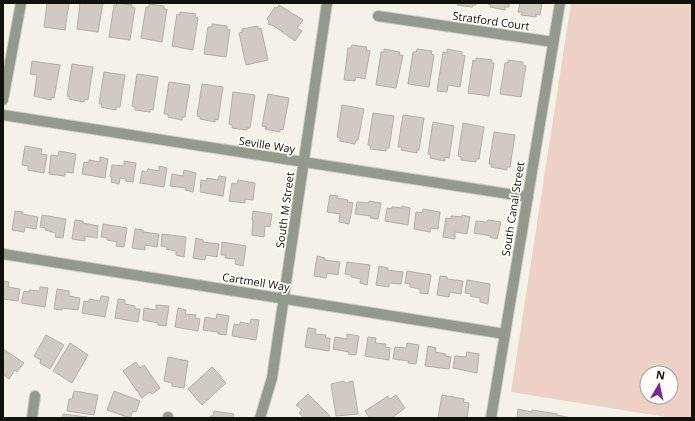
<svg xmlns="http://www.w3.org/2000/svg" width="695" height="421" viewBox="0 0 695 421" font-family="'Open Sans',sans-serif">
<rect width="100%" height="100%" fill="#f3f1e8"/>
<path fill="#eed1c6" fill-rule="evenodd" d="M571,3H692V418H672L511,392ZM647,373H671V397H647Z"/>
<g fill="#d0cac3" stroke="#b4aea8">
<path d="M47,3H69L65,30L44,27Z"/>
<path d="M80,3H103L98,32L77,29Z"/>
<path d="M117,3L132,5V7L135,8L130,40L109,37L114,5H117Z"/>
<path d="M458,3H476V5H473L472,7L457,5Z"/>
<path d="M488,3H509V7H505V10L490,7L491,5L488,4Z"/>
<path d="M520,3H542L540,15L536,14V17L521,15L522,12H518Z"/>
<path d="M149,4L164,6V9H167L162,42L141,38L146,7H149Z"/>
<path d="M279,5L303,20L297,28L302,31L295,41L274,26L268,24L269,21L267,19L275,7L277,8Z"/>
<path d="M180,12L196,14L195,17L198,18L193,50L172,46L177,14L180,15Z"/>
<path d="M212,24L227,26V29L230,30L226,57L204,54L208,27H212Z"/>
<path d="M258,26V29L261,28L268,60L246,65L239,33L242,32V29Z"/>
<path d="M352,45L367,47L366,50L370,51L365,79L356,77L355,81L344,80L348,48H351Z"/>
<path d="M384,49L400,52L399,55H403L396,88L376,85L381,52H384Z"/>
<path d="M417,49L432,51L431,54L434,55L429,87L408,84L413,52H416Z"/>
<path d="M447,49L462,52V55L465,56L460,87L448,85L447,92L437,91L443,52L447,53Z"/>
<path d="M476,58L492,60L491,63H494L489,96L468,93L473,60L476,61Z"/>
<path d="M508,60L523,62V65L526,66L521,97L500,94L505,63H508Z"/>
<path d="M32,61L60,65L54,98L52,97L51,100L34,96L37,75L30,74Z"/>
<path d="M72,64L93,67L88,100L85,99L84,102L69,99L70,97L67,96Z"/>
<path d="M104,72L125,75L120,107H116V110L101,107L102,104H99Z"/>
<path d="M137,74L158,77L153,110L150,109V112L135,110V107L132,106Z"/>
<path d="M169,82L190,85L185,117H182V120L168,117V114H164Z"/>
<path d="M202,84L223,87L218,120L215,119V122L200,119V117L197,116Z"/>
<path d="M233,92L255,95L250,128H247V130L232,128V125L229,124Z"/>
<path d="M268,94L289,98L283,130L280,129V132L265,129L266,127L262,126Z"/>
<path d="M342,105L364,109L358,140H356L355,144L340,141V138L337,137Z"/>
<path d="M373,113L394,116L389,148H386V151L370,149L371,146L368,145Z"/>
<path d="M403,115L424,118L419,150H417V153L401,150L402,147H398Z"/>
<path d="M433,122L454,126L449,158L445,157V161L430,158L431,155L428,154Z"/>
<path d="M463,123L484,127L479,159H476V162L461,160V157L458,156Z"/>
<path d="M494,132L515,135L510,167H507V170L491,167L492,164H489Z"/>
<path d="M25,146L42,149L41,154L47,155L44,173L28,170V166L22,165Z"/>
<path d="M59,151L76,154L73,173L65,172V176L49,174L51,155L58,156Z"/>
<path d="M100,157L108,159L105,178L82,174L84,162L89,163V160L100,162Z"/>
<path d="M124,161L136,163L133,182L126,181V179L120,178L119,184L111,182L112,177H110L112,165L124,166Z"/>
<path d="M159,166L167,168L164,187L140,183L142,171L147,172L148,169L159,171Z"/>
<path d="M184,170L196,173L193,192L185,190L186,188L170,186L172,174L183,176Z"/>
<path d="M219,176L226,177L223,196L200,192L201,180L207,181V178L218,180Z"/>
<path d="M238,180L255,183L253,200L245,199V203L229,201L232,183L237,184Z"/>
<path d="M330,195L338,196L337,198L348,200L347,202L353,203L349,224L339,222L340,214L327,212Z"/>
<path d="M369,201L381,203L378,219L370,218L371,216L355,214L357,202L368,203Z"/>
<path d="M402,206L410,208L408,225L385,221L387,208L392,209V207L402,208Z"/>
<path d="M423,209L440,212L438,229L431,228L430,232L414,229L416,212L422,213Z"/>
<path d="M15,211L23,212L22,214L38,217L36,229L25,227L24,232L12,230Z"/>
<path d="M253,211L272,214L270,227L265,226L264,237L252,235L253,220H252Z"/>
<path d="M42,215L66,219L63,238L55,237L56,233L45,230L46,228L40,227Z"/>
<path d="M462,215L470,217L467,234L455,232V239L443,237L446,218L451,219V216L462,217Z"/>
<path d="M75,220L83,221V223L98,226L97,238L85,236V241L72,239Z"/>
<path d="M488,220L501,222L497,239L490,237L491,236L474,233L476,221L487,222Z"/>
<path d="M103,224L127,228L124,247L116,246L117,242L107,240V238L101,237Z"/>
<path d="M135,229L143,230V232L159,234L157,247L145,245V250L132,248Z"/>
<path d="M162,234L186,237L184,257L176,255V251L166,249L167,247L161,246Z"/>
<path d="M196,238L203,240V242L219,244L217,257L206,255L205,260L193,258Z"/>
<path d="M222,242L246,246L243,266L235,264L236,259L225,258L226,255H221Z"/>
<path d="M317,256L325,258L324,260L340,262L338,275L327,273L326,278L314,276Z"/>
<path d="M347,262L370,265L367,285L360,283L361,279L351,277V275L345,274Z"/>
<path d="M379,266L388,268L387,270L403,272L401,284L389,283V287L376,285Z"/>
<path d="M407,271L431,275L428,294L420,293V289L410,287V284L405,283Z"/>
<path d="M440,276L447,277V279L463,281L461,294L450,292L449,297L437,295Z"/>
<path d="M467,280L490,284L488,304L480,302V298L470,296L471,294L465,293Z"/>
<path d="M3,281L9,282L8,287L20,289L18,301L3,299Z"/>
<path d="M40,287L48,288L45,307L21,303L24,291L29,292V290L40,291Z"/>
<path d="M57,289L69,291V296L80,298L78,310L62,308V310L54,309Z"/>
<path d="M101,296L109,297L105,317L82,313L84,301L89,302V299L100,301Z"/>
<path d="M118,299L125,300V304L135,306V309H140L138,322L115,318Z"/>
<path d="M156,305L169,306L166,326L158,325V323L143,320L144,308L156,310Z"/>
<path d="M178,308L186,310L185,314L196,315L195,318L200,319L198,331L175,327Z"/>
<path d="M217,314L229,316L226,335L218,334V332L203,330L205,317L216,319Z"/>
<path d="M251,319L259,320L256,340L232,336L234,324L240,325V322L250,324Z"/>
<path d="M308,328L316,329L315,334L326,335L325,338H330L329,351L305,347Z"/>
<path d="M347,334L359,336L356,355L348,354L349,352L333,349L335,337L347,339Z"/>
<path d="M46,335L64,345L50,369L40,363L41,360L34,356Z"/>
<path d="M368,337L376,338L375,343L386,344L385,347L390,348L389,360L365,356Z"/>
<path d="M70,343L88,355L72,383L53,371Z"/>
<path d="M407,343L419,345L416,364L408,363L409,361L393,359L395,347L406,348Z"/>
<path d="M428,346L436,348L435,352L446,354L445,356L451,357L449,369L425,366Z"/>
<path d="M3,349L24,363L17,372L15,370L9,379L3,374Z"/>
<path d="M467,352L479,354L477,373L453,368L455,356L466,357Z"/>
<path d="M168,357L188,361L184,388L172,386V383L164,381Z"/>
<path d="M136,362L140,368L144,365L160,388L152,394L150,392L142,398L123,371Z"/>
<path d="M212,367L221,376V378L226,383L202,405L188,389Z"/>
<path d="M344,381L345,383L353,381L358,414L336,416L331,384Z"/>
<path d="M74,391L98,395L94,415L67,411L69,399H72Z"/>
<path d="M114,391L140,401L136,412L133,411L130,418L107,410Z"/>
<path d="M308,394L330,416L328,418H304L299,413L302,410L296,405Z"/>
<path d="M396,395L405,408L392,418H370L365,411L388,396L390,399Z"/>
<path d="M442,395L464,399L463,402L469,403L467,418H438Z"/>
<path d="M518,409L532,412V410L557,414V415L571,418H517Z"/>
<path d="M214,411L234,414L233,418H210V416H213Z"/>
<path d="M63,414L87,417V418H62Z"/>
</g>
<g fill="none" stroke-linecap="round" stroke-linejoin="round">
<g stroke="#cfcdc5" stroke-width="12">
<g id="minor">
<path d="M378,16L553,42"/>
<path d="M3,100L21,3"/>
<path d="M3,115L528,197"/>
<path d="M3,254L505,334"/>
<path d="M32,418L35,396"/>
<path d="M168,418V417"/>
<path d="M260,418L272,378L327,3"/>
<path d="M491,418L560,3"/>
</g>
</g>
<use href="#minor" stroke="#93998d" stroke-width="10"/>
</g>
<g text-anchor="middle" stroke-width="3.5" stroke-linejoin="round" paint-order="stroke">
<g font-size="11" fill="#11110e" stroke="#fffefb">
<text transform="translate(491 21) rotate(8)" y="4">Stratford Court</text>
<text transform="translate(267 145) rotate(9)" y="4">Seville Way</text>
<text transform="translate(513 209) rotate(-81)" y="4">South Canal Street</text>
<text transform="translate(285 210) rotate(-82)" y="4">South M Street</text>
<text transform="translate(256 282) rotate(9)" y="4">Cartmell Way</text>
</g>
</g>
<rect width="695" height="421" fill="none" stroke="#11110e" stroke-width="8"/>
<g transform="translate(659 385) rotate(9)"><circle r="19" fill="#fffefb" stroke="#a09f9c"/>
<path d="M0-3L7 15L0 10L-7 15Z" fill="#792898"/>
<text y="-6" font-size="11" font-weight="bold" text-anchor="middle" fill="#11110e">N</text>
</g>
</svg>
